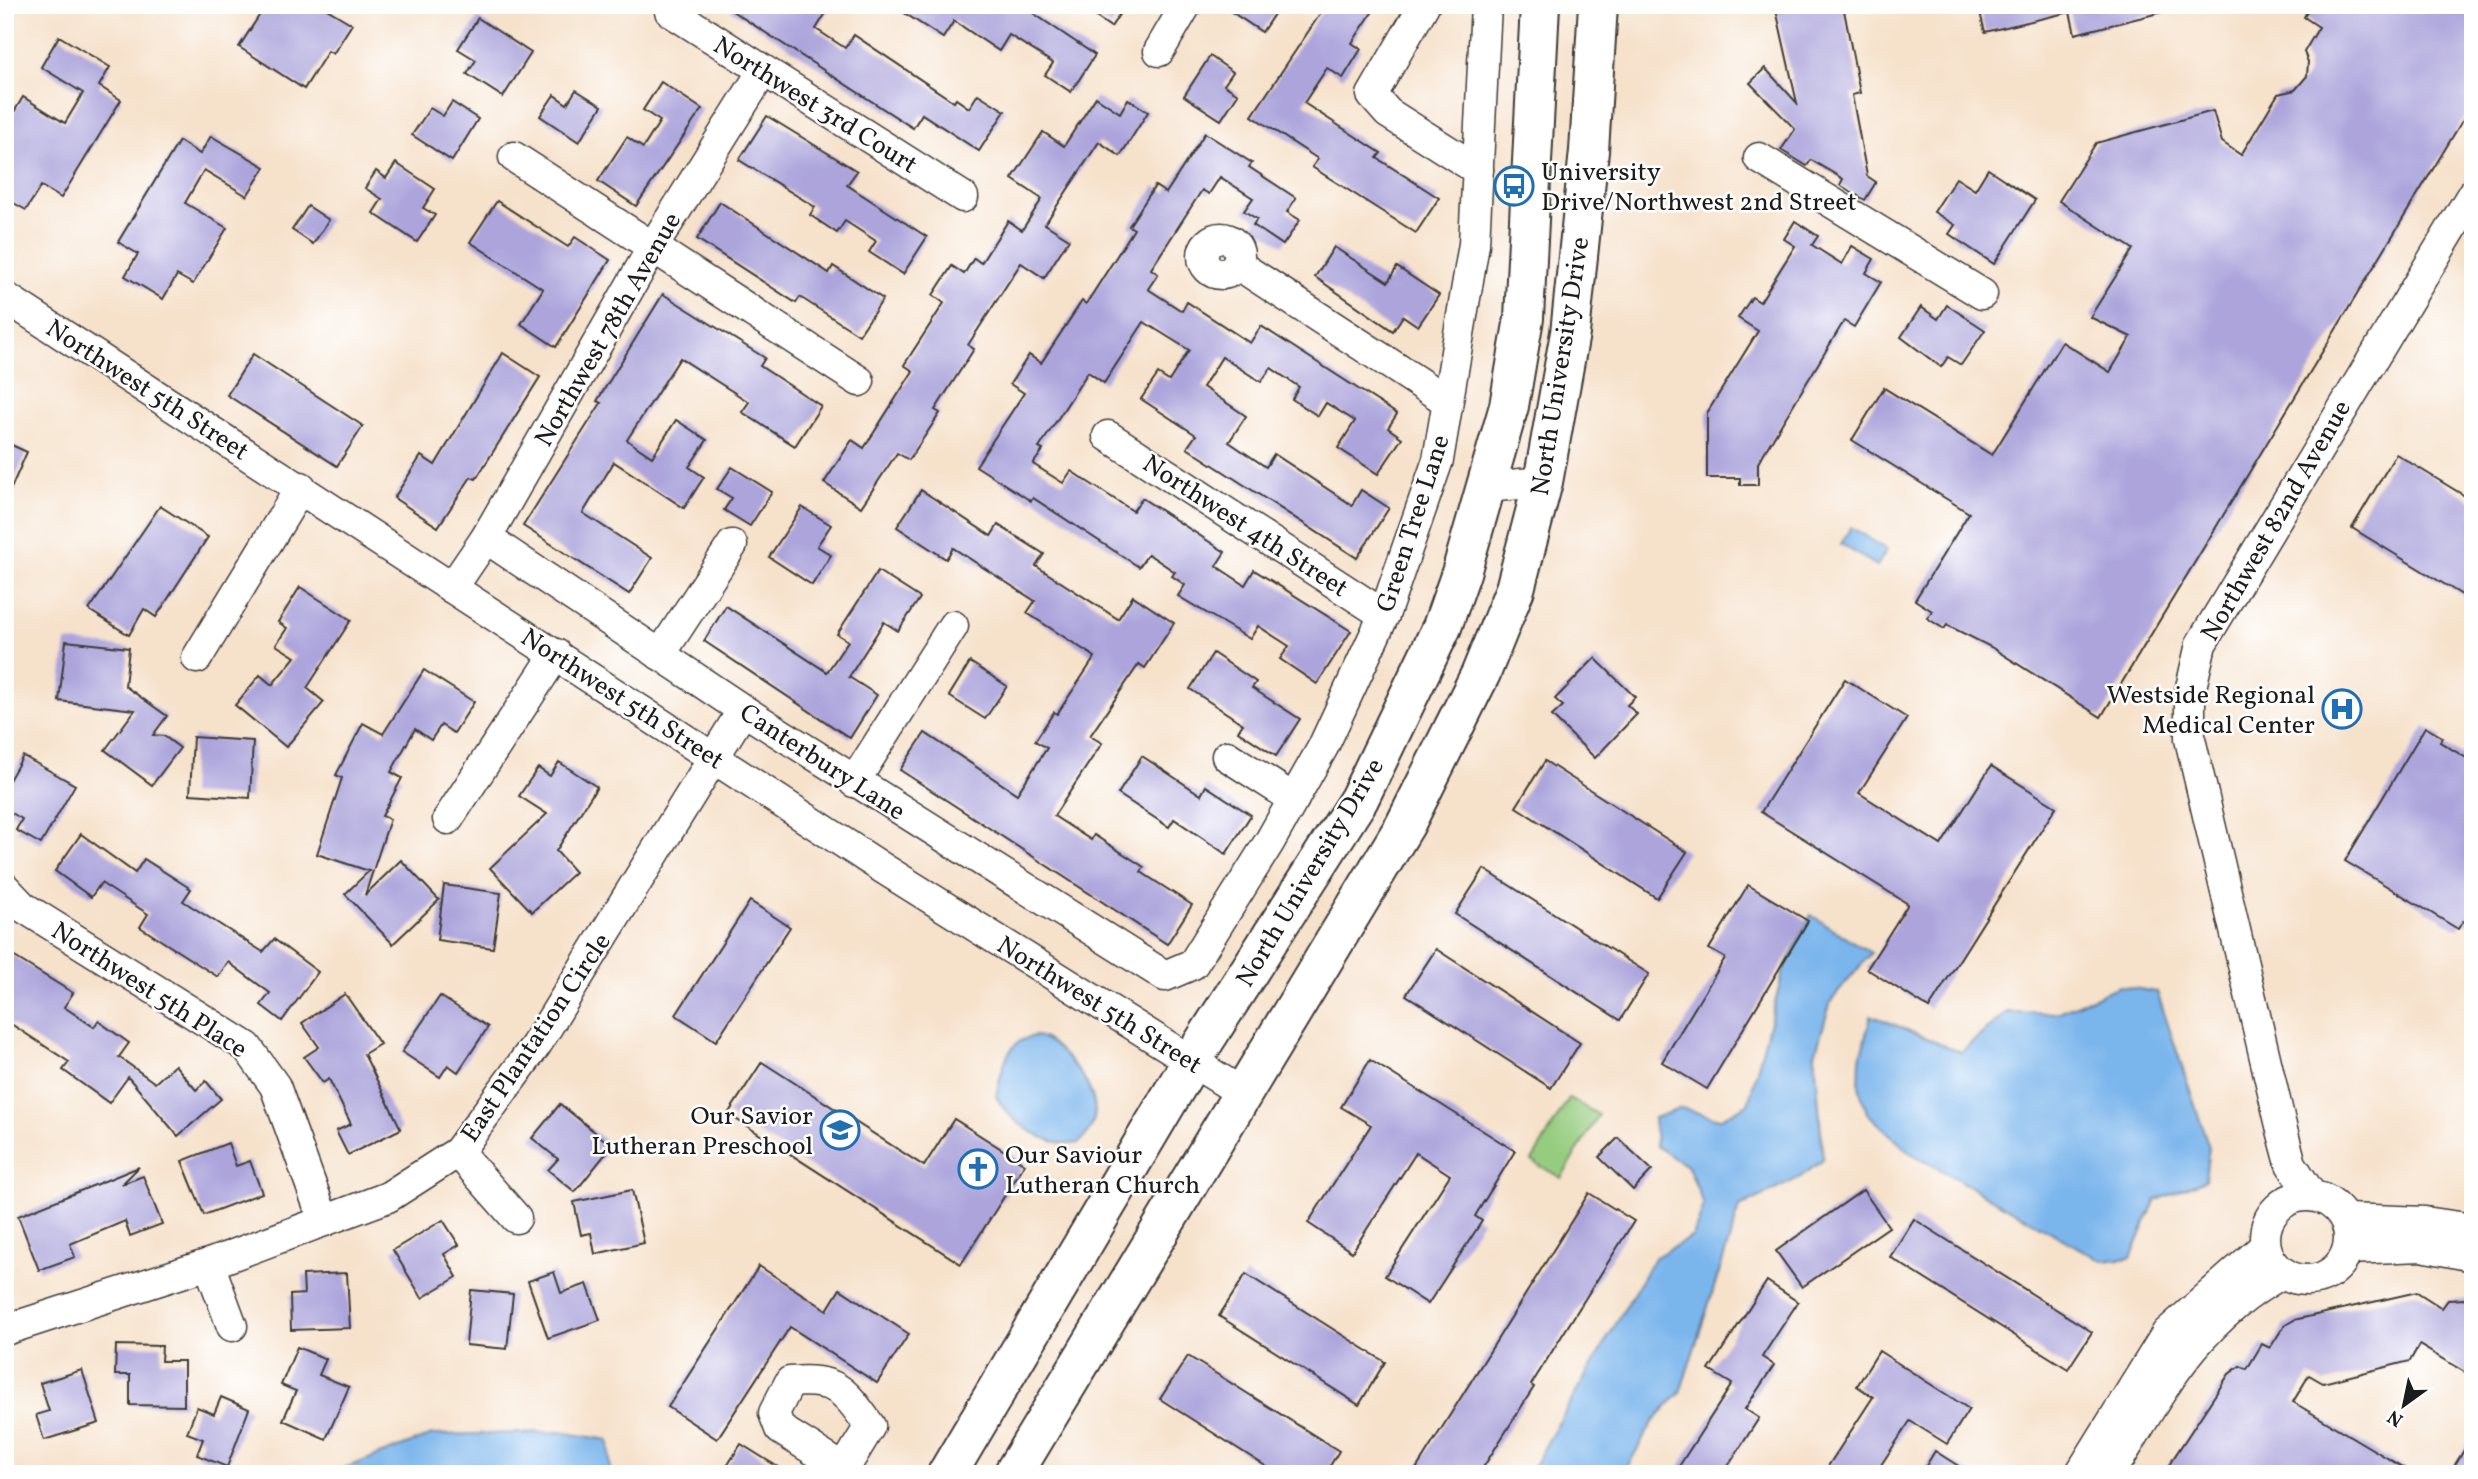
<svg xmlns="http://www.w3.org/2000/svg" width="2478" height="1479" viewBox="0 0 2478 1479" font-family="Vollkorn,serif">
<rect width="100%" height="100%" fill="#fff"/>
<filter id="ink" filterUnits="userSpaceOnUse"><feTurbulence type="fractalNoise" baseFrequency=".0143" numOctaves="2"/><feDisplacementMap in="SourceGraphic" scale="14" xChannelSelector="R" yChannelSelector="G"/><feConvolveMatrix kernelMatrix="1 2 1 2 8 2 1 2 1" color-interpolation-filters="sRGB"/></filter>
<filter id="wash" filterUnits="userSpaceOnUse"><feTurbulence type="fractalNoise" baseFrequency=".00686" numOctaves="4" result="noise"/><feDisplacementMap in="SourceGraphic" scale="28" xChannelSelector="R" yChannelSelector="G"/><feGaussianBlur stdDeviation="1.57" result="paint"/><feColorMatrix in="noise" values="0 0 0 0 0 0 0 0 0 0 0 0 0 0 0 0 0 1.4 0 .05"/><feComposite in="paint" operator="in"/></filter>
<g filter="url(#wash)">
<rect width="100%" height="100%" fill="#f6e1ca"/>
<path fill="#95cc7f" stroke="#58744e" stroke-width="2" d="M1569,1098L1599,1115L1561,1178L1532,1161Z"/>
<g fill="#7ab5ec" stroke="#4b6884" stroke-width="2">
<path d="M1851,527L1887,550L1877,566L1841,544Z"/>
<path d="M1811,915L1871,953L1831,1001L1815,1054L1823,1160L1799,1178L1740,1207L1680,1393L1653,1422L1623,1474H1529L1654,1258L1693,1236L1704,1205L1688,1167L1656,1146L1654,1118L1682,1108L1719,1119L1748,1104L1784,969Z"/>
<path d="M2119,986L2157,992L2209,1147L2205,1180L2155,1201L2131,1258L2102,1261L1909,1152L1867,1113L1859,1086L1860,1059L1871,1015L1961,1052L2007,1012L2057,1013Z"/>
<path d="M1036,1036C1049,1038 1058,1049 1067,1058C1091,1083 1109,1116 1079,1143C1048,1148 1010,1123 996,1096C1002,1070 1005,1039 1036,1036Z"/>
<path d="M560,1432L609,1440L610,1474H329L432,1435Z"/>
</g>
<g id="blocks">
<g fill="#aca4db">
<path d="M266,5H320L352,24L333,54L328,51L304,89L239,47Z"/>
<path d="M723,5H831L816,29L845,48L854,35L954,102L956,99L969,108L978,94L1005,111L979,151L922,114L913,128Z"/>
<path d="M892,5H1021L1095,55L1071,92L1045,75L1053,63L1009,35L999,51L954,21L943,38Z"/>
<path d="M1078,5H1125L1111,27Z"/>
<path d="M1221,5H1280L1262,32Z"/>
<path d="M1326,5H1377L1352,43L1361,49L1343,78L1327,68L1304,103L1381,153L1377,158L1439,198L1416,233L1312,167L1318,159L1252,116Z"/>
<path d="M1775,5H1843L1860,93L1852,95L1867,176L1876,182L1865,200L1840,185L1843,179L1811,160L1807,166L1781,150L1795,129L1750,83L1765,68L1797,103Z"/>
<path d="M1978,5H2167V11L2075,34L2070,12L1985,32Z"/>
<path d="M2311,5H2473V103L2101,717L1991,647L1947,625L1944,629L1927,618L1932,611L1915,600L1969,513L1852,440L1884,388L1992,455L2062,342L2110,372L2131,337L2090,317L2133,249L2059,201L2096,143L2213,111L2222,142L2241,155L2278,94L2295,90L2307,76L2308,62L2304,52L2319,27L2304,17Z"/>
<path d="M478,18L531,53L503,97L467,74L476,60L458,49Z"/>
<path d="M59,36L110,67L99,86L121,100L61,198L41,186L26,210L5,198V127L23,97L65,123L83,93L41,67Z"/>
<path d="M1210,56L1233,72L1224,85L1238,94L1221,120L1184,96Z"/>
<path d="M661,82L702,109L636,206L598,181L627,137L643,148L660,121L643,110Z"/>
<path d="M576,90L602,106L579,142L540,116L554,95L567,104Z"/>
<path d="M1096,97L1120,113L1128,99L1148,112L1120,156L1099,142L1045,224L1069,239L1044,278L1021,263L968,345L974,349L935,410L940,413L909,460L897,453L861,507L824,483L852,440L864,448L913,371L904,365L944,303L933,295L952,266L964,274L974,258L981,263L1008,221L1022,230L1042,199L1012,179L1043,132L1064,146Z"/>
<path d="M452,102L478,119L452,161L412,135L430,108L443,116Z"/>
<path d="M767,116L857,171L847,185L927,237L903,274L869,252L876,241L845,221L837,233L810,215L815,207L739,160Z"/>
<path d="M1205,133L1252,163L1249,167L1296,198L1287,212L1300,220L1283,245L1253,225L1257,219L1244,211L1253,198L1220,177L1209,194L1202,190L1151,269L1158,274L1148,289L1182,311L1187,302L1250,343L1261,326L1397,414L1388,428L1402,438L1378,474L1338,448L1355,421L1326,403L1318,416L1292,399L1299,387L1271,368L1261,382L1222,357L1203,387L1246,416L1229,442L1266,467L1274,454L1352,505L1361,490L1389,508L1357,558L1187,448L1196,435L1141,399L1158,374L1169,381L1189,350L1144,322L1104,383L1088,372L1039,448L1043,450L1033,464L1063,483L1071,471L1133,511L1142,498L1225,552L1216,566L1245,585L1254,570L1351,631L1317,684L1280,659L1289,646L1258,626L1250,639L1178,596L1185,585L1172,576L1175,572L1148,554L1139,567L1033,498L1031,501L976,466L1024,393L1010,384L1029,355L1041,363L1082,301L1086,304L1134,229L1129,226L1155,186L1166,193Z"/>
<path d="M211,136L265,167L247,196L204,170L185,203L227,228L193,284L177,275L163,299L125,276L138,254L118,242L179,141L200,154Z"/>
<path d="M396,163L435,189L423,208L435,215L417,242L373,213L382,199L365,188L376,171L386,178Z"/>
<path d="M1988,169L2035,200L1994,264L1949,234L1955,225L1934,212L1956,178L1975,190Z"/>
<path d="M497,201L568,247L575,237L610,260L556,347L521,324L543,289L470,242Z"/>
<path d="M720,202L829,273L833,266L883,299L859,335L800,297L796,303L697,239Z"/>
<path d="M308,206L329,220L313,244L292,230Z"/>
<path d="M1795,221L1818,236L1812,245L1842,264L1852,246L1874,259L1866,273L1881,282L1854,327L1844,321L1758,463V485H1740V478H1707V413L1758,331L1738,318L1752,297L1760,302L1795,246L1784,239Z"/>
<path d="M1334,247L1388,282L1397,267L1439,295L1418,326L1403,316L1393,331L1315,277Z"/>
<path d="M663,294L765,358L760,366L821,406L795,446L742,412L749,402L680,358L627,440L652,457L676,420L707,440L689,467L704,477L684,508L614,462L583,513L652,558L629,594L523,526L601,403L597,401Z"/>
<path d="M1947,305L1985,330L1961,365L1948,357L1941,367L1901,337L1921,307L1938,319Z"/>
<path d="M503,353L540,377L476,479L471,477L438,527L394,498L421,456L435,465Z"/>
<path d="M253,354L363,426L337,466L227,395Z"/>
<path d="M5,442L27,452L5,502Z"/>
<path d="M2396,454L2473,501V590L2467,598L2352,528Z"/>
<path d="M732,467L772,492L750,526L724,510L732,498L717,489Z"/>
<path d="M921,490L991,536L998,525L1044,554L1036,566L1118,619L1133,596L1174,623L1145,668L1139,664L1090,736L1102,743L1054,816L1091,840L1094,835L1144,867L1141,872L1192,905L1167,944L900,770L925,733L1017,794L1047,748L1035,741L1054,712L1057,714L1095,657L1027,613L1035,601L953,548L946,559L897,527Z"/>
<path d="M160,506L208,537L156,617L144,609L129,635L89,610Z"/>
<path d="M802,507L831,525L817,546L831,555L812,585L769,557Z"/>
<path d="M878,571L920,598L898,631L884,622L849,677L877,695L850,738L704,641L726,606L827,672L848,641L837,634Z"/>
<path d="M300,587L351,620L307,688L324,702L286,747L235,705L260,675L272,685L295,657L276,645L287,628L278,622Z"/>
<path d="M66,641L129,648L125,686L167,716L153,735L164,736L180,748L152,785L105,750L135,710L59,701Z"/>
<path d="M1213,653L1256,682L1252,688L1300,719L1276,756L1238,731L1243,724L1190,689Z"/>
<path d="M1595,658L1635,697L1627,705L1637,714L1595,758L1552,716L1563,706L1555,699Z"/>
<path d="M970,662L1007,686L985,719L949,696Z"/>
<path d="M424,670L474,702L454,733L441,725L431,740L415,729L391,772L402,778L382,816L390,819L365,895L401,860L439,900L393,944L345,894L369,871L317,854L342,778L336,775L363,723L383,734Z"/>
<path d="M1845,679L1907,718L1859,793L1941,845L1991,766L2056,807L1929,1008L1867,969L1908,904L1761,812Z"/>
<path d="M2425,727L2442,737L2440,742L2473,762V927L2463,921L2458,929L2345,861Z"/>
<path d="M193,737L253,741L250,798L190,794Z"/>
<path d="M23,756L75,785L41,844L16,830L22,819L5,809V787Z"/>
<path d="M1142,756L1201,795L1206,786L1251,815L1226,854L1174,819L1169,827L1118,794Z"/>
<path d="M1545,761L1687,852L1657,898L1516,807Z"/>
<path d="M559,762L597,787L556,851L575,872L532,912L490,868L547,814L519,796L538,768L550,776Z"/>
<path d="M81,834L135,873L144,859L191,889L183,901L263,952L274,939L318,972L282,1021L261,1005L270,993L228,962L218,977L140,927L148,914L101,883L91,897L55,871Z"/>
<path d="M1484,869L1649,974L1620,1020L1455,914Z"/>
<path d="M444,885L501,893L493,948L437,940Z"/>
<path d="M1748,885L1808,921L1707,1089L1662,1062L1725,958L1709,949Z"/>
<path d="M750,901L790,927L716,1041L676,1015Z"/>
<path d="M1436,949L1580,1043L1551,1088L1406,995Z"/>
<path d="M5,951L73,993L64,1007L94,1027L98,1021L129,1043L119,1057L155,1083L175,1065L196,1090L206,1081L221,1099L178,1136L128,1077L109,1103L63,1070L69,1062L5,1020Z"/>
<path d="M345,994L380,1044L364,1054L401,1129L348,1155L336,1131L351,1124L329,1079L323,1083L304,1057L319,1047L302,1023Z"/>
<path d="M440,996L488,1027L458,1072L448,1065L440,1077L402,1052Z"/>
<path d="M1370,1060L1515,1151L1475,1216L1482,1221L1428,1304L1385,1276L1450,1175L1416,1153L1352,1252L1308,1223L1371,1125L1341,1107Z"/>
<path d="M762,1062L924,1166L954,1119L1025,1164L961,1264L728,1114Z"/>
<path d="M560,1104L612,1146L575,1192L548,1170L558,1159L532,1138Z"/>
<path d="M1618,1138L1652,1170L1633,1190L1599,1157Z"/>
<path d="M228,1143L236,1166L250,1161L262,1193L204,1215L182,1161Z"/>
<path d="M139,1167L122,1184L143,1176L162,1224L130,1236L125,1221L70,1244L75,1257L39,1270L18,1216Z"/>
<path d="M632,1190L644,1243L595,1254L591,1233L581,1235L574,1202Z"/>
<path d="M1863,1190L1889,1227L1802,1287L1776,1251Z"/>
<path d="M1589,1193L1634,1221L1531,1385L1534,1387L1479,1474H1413Z"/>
<path d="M1914,1219L2092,1332L2068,1369L1890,1257Z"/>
<path d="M443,1220L459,1245L444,1254L457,1277L422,1298L393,1250Z"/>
<path d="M759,1266L827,1310L840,1289L909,1334L877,1383L790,1327L717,1439L668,1407Z"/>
<path d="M554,1272L561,1293L587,1284L600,1320L548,1338L528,1281Z"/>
<path d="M347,1273L350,1328L291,1330L290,1295L304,1294L303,1275Z"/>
<path d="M1246,1274L1385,1362L1359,1405L1219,1316Z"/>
<path d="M1767,1281L1798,1302L1762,1357L1774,1365L1745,1409L1759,1418L1723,1474H1674L1732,1384L1709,1370Z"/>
<path d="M471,1290L513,1294L507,1349L466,1345Z"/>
<path d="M2417,1292L2442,1308L2448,1300L2464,1299L2473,1303V1377L2419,1345L2410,1361L2323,1383L2309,1375L2293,1402L2414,1474H2163L2229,1374L2240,1366L2247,1369L2262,1344L2270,1348L2284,1326L2294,1320Z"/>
<path d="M116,1345L162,1346L161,1361H184V1406L130,1405V1375H115Z"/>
<path d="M297,1347L326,1359L319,1375L349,1387L326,1439L283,1420L296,1391L281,1385Z"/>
<path d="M1879,1351L1969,1409L1947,1444L1910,1421L1875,1474H1823L1873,1397L1857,1386Z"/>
<path d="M1188,1356L1339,1451L1325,1474H1278L1160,1399Z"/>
<path d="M82,1370L99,1423L44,1440L36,1415L49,1411L40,1383Z"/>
<path d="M221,1397L249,1409L227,1467L197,1455L203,1439L187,1433L197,1407L214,1414Z"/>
<path d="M2473,1436V1474H2449Z"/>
<path d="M741,1444L789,1474H722Z"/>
<path d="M1935,1451L1971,1474H1921Z"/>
</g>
</g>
</g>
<g filter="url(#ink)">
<use href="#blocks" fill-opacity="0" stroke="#3d3a36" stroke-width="2"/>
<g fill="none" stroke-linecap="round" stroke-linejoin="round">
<g stroke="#3d3a36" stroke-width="33">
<g id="minor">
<path d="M1424,5L1372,95L1388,113L1478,170"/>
<path d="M670,11L963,197"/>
<path d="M1159,51L1186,5"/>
<path d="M514,157L859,381"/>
<path d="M1759,158L1982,294"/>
<circle cx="1221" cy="256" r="18"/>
<path d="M1237,264L1447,401"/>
<path d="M5,297L884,869L1244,1094"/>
<path d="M1108,436L1384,615"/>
<path d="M1486,487L1543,482"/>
<path d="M486,538L743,710L1165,976L1193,964L1270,841L1323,747L1384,615L1438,460L1474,244L1486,5"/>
<path d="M452,588L486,538L654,245L763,71"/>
<path d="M660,655L732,545"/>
<path d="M197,658L301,487"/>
<path d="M1227,756L1294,799"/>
<path d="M854,782L953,626"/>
<path d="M448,819L556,654"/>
<path d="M5,888L23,907L247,1047L275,1086L324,1221"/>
<path d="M458,1152L516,1218"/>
<circle cx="2307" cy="1238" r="42"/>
<path d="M2312,1196L2291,1164L2282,1130L2190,739V692L2201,644L2473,193"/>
<path d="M2346,1219L2425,1222L2473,1229"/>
<path d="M2348,1249L2422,1246L2473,1256"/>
<path d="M209,1264L232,1326"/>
<path d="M5,1330L209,1264L388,1197L458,1152L536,1045L743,710"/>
<path d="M841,1474L844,1469L870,1426C844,1390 837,1378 790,1382L774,1413L780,1429L844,1469"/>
<path d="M2080,1474L2167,1333L2265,1246"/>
<path d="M2110,1474C2161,1392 2195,1321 2283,1273"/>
</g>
</g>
<g stroke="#3d3a36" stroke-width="42">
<g id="major">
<path d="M947,1474L1191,1062L1359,799L1442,627L1461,573L1509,406L1524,318L1540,5"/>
<path d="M1013,1474L1405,825L1481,673L1515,589L1543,482L1570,333L1589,151L1598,5"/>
</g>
</g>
<use href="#minor" stroke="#fff" stroke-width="30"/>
<use href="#major" stroke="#fff" stroke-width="38"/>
</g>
</g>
<defs>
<g id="bus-ring" transform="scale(2.0125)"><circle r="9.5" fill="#fff" stroke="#1f6fb2" stroke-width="1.5"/><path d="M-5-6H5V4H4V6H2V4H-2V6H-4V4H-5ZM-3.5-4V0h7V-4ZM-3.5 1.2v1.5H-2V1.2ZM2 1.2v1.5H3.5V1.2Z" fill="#1f6fb2"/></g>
<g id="hospital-ring" transform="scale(2.0125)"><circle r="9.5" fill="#fff" stroke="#1f6fb2" stroke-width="1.5"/><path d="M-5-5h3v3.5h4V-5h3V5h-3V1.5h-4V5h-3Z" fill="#1f6fb2"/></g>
<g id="school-ring" transform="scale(2.0125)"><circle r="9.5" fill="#fff" stroke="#1f6fb2" stroke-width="1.5"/><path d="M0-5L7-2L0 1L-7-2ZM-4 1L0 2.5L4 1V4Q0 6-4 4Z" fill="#1f6fb2"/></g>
<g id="church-ring" transform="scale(2.0125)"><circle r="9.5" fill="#fff" stroke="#1f6fb2" stroke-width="1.5"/><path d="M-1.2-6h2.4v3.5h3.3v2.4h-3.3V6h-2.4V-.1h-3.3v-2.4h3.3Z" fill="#1f6fb2"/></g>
</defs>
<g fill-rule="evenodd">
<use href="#bus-ring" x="1514" y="186"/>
<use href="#hospital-ring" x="2342" y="709"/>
<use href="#school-ring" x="840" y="1130"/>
<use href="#church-ring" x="978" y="1169"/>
</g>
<g text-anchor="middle" stroke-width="5" stroke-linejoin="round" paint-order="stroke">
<g font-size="26" fill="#1c1c1c" stroke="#fff">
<text transform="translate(816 104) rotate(32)" y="9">Northwest 3rd Court</text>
<text transform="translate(607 329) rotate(-60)" y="9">Northwest 78th Avenue</text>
<text transform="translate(1559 366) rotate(-81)" y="9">North University Drive</text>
<text transform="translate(148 389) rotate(33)" y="9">Northwest 5th Street</text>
<text transform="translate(2275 520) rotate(-60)" y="9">Northwest 82nd Avenue</text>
<text transform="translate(1412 523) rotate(-72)" y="9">Green Tree Lane</text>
<text transform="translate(1246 525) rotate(33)" y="9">Northwest 4th Street</text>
<text transform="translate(623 698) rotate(33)" y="9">Northwest 5th Street</text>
<text transform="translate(823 761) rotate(33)" y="9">Canterbury Lane</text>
<text transform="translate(1309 872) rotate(-59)" y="9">North University Drive</text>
<text transform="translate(150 989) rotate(33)" y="9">Northwest 5th Place</text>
<text transform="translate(1100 1004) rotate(32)" y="9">Northwest 5th Street</text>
<text transform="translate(535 1037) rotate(-56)" y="9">East Plantation Circle</text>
</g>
<g font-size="26" fill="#1c1c1c" stroke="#fff" text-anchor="start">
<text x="1541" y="180">University<tspan x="1541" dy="30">Drive/Northwest 2nd Street</tspan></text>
<text x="2315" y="703" text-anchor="end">Westside Regional<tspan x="2315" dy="30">Medical Center</tspan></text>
<text x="813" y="1124" text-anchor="end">Our Savior<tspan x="813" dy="30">Lutheran Preschool</tspan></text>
<text x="1005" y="1163">Our Saviour<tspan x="1005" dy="30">Lutheran Church</tspan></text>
</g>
</g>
<rect width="2478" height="1479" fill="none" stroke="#fff" stroke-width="28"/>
<g transform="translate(2404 1405) rotate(213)" stroke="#ffffff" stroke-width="5" paint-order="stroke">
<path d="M0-5L12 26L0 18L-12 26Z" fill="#1c1c1c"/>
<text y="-10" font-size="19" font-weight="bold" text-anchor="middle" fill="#1c1c1c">N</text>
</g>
</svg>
